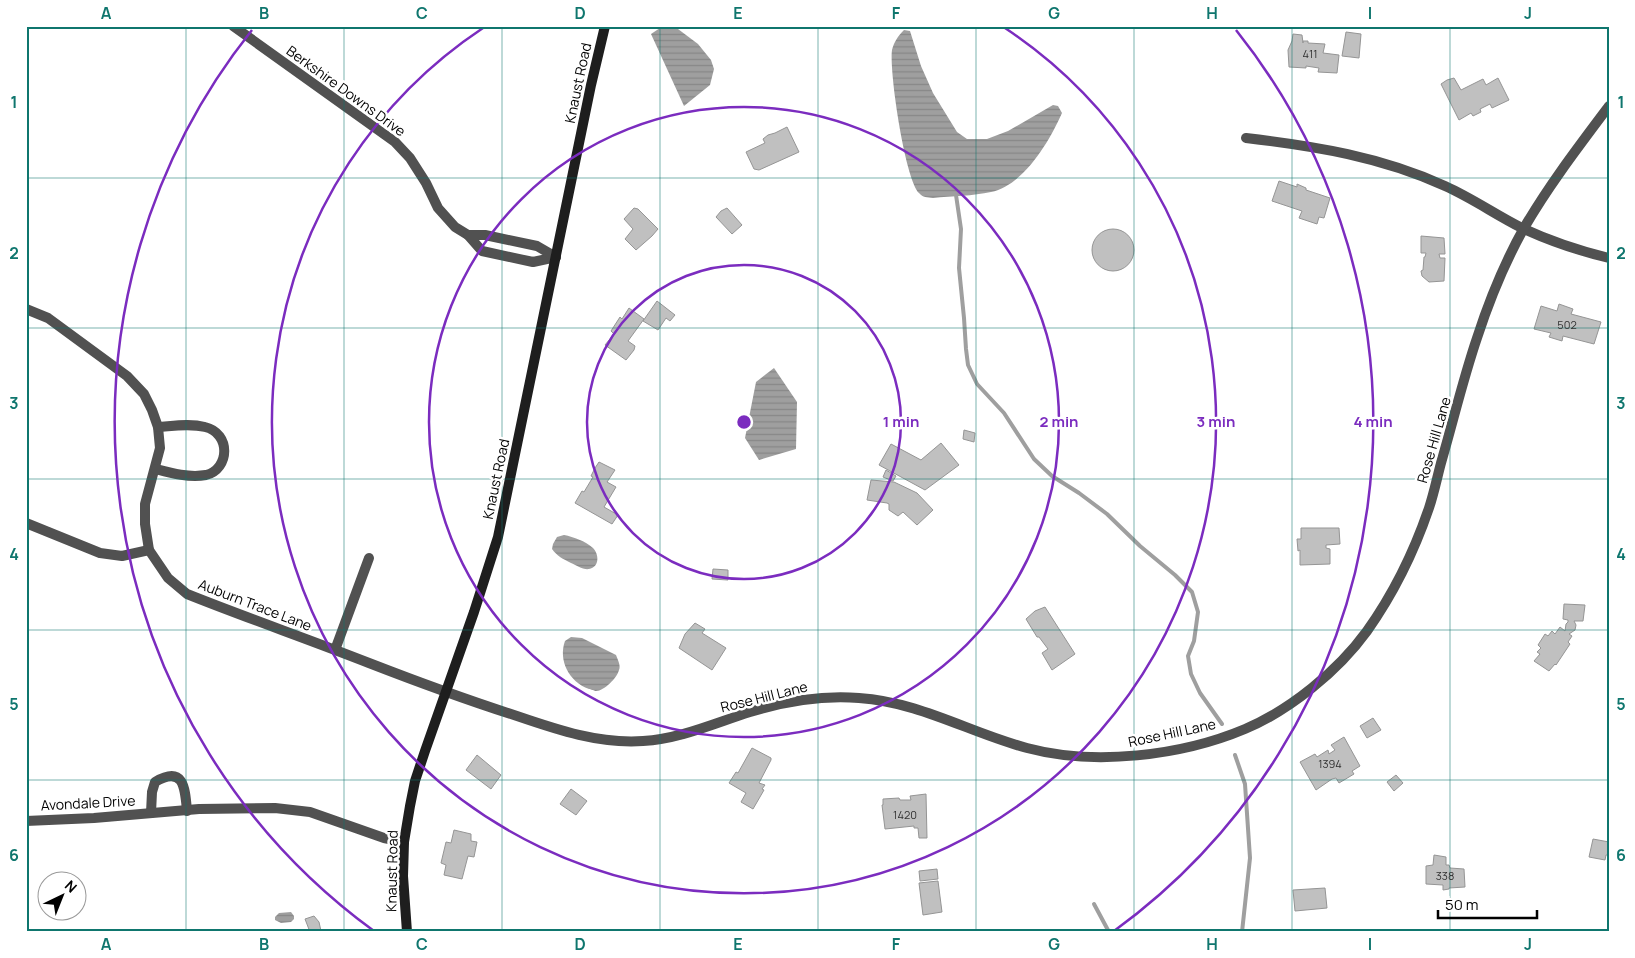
<svg xmlns="http://www.w3.org/2000/svg" width="1635" height="958" viewBox="0 0 1635 958" font-family="Manrope,sans-serif">
<defs>
<pattern id="water-rules" width="6" height="5" patternUnits="userSpaceOnUse" patternTransform="scale(1.25)"><rect width="6" height="5" fill="#9f9f9f"/><path d="M0 2.5h6" fill="none" stroke="#878787"/></pattern>
</defs>
<rect width="100%" height="100%" fill="#fff"/>
<g fill="url(#water-rules)">
<path d="M663,26H674L698,44L711,60L714,69L710,85L684,106L651,34Z"/>
<path d="M904,30L910,31L921,66L933,93L957,132L967,139H987L1008,131L1053,105L1058,106L1062,113C1049,142 1024,185 991,192C973,196 952,196 933,198C927,197 923,198 919,193C905,179 889,71 892,50C894,42 898,36 904,30Z"/>
<path d="M774,368L797,402L796,449L759,460L745,438L756,382Z"/>
<path d="M564,535C574,537 585,541 593,548C599,554 600,567 589,569C583,570 576,565 571,563C563,559 557,556 552,549L553,544L557,537Z"/>
<path d="M571,637L582,638L616,655C618,660 621,666 619,670C617,678 604,691 596,691C595,691 590,689 589,689C569,682 558,660 565,641Z"/>
<path d="M291,912L294,916V919L291,922L281,923L275,920V917L279,913Z"/>
</g>
<g fill="none" stroke-linecap="round" stroke-linejoin="round">
<g stroke="#9f9f9f" stroke-width="4">
<path d="M956,195L961,229L959,268L964,318L966,349L968,365L977,384L1004,413L1034,459L1052,476L1079,493L1107,514L1140,546L1175,575L1192,592L1198,612L1194,641L1188,656L1191,674L1200,693L1222,724"/>
<path d="M1235,755L1245,784L1250,858L1242,932"/>
<path d="M1094,904L1109,932"/>
</g>
</g>
<g fill="#c0c0c0" stroke="#959595">
<path d="M1346,32L1361,34L1359,58L1342,56Z"/>
<path d="M1293,34L1302,35L1303,43V41H1308V43L1325,44L1323,53L1339,55L1337,73L1318,72L1319,68L1306,66V68L1289,67L1288,50L1292,41Z"/>
<path d="M1454,78L1461,90L1483,79L1486,85L1498,78L1509,100L1492,108L1490,104L1480,109L1481,112L1473,116L1471,113L1459,120L1441,84L1447,80Z"/>
<path d="M787,127L799,152L759,170L754,169L746,152L765,143L763,139L768,135L775,133Z"/>
<path d="M1279,181L1297,187V184L1306,188V190L1330,198L1324,218L1319,217L1317,224L1299,218L1302,211L1272,201Z"/>
<path d="M634,208L638,209L658,229L652,236L636,250L625,239L633,229L624,219Z"/>
<path d="M727,208L742,225L732,234L716,217L721,211Z"/>
<circle cx="1113" cy="250" r="21"/>
<path d="M1421,236L1444,238L1445,254H1439L1440,258H1445L1444,281L1429,282L1422,276L1421,271L1423,270L1424,257H1425L1426,253H1421Z"/>
<path d="M657,301L675,315L670,321L666,318L658,330L643,321Z"/>
<path d="M1559,304L1573,309L1571,314L1601,322L1594,344L1563,336L1562,341L1549,337L1551,333L1534,329L1541,306L1557,311Z"/>
<path d="M629,308L644,319L628,341L635,346L634,350L626,360L605,345L614,334L611,331L620,317L622,319Z"/>
<path d="M964,430L975,433L974,442L963,439Z"/>
<path d="M941,443L959,465L925,490L879,465L891,444L921,460Z"/>
<path d="M599,462L615,470L607,482L616,487L604,507L618,515L612,524L575,503L582,491L584,492L593,477L591,476L595,468Z"/>
<path d="M886,470L896,476L893,481L883,477Z"/>
<path d="M871,480L894,482L917,493L933,510L917,525L903,512L898,516L889,510V504L887,503L867,500Z"/>
<path d="M1301,528H1339L1340,544L1326,545V548L1330,549V564L1300,565V550L1298,551L1297,539H1301Z"/>
<path d="M713,569L728,570V580L712,579Z"/>
<path d="M1564,604L1585,605L1583,621H1574L1576,625L1575,630L1569,634L1572,636L1568,642L1570,644L1556,665L1555,664L1549,671L1534,661L1540,654L1537,652L1541,648L1538,645L1545,634L1548,636L1552,631L1555,634L1560,627L1565,631L1566,624L1568,622V620L1563,619Z"/>
<path d="M1045,607L1075,654L1052,670L1042,653L1048,649L1039,637H1037L1026,619L1035,611Z"/>
<path d="M695,623L705,629L702,633L726,648L712,670L679,648L685,634Z"/>
<path d="M1373,718L1381,730L1367,738L1360,726Z"/>
<path d="M1344,737L1360,766L1352,771L1354,774L1339,783L1336,778L1332,779L1316,790L1300,762L1315,754L1317,757L1328,750L1329,754L1335,750L1331,745Z"/>
<path d="M752,748L771,758V760L759,783L765,785L762,789L764,790L753,809L741,802L746,793L729,783L736,772L738,773Z"/>
<path d="M477,755L501,775L491,789L466,770Z"/>
<path d="M1396,775L1403,783L1394,791L1387,782Z"/>
<path d="M571,789L587,801L576,815L560,804Z"/>
<path d="M926,794L927,838H919L918,828H914V826L885,829L882,805H883V799L899,798L900,800H911L910,796Z"/>
<path d="M454,830L471,834V841L477,842L474,857L468,856L462,879L444,875L446,865L441,863L446,842L451,843Z"/>
<path d="M1593,839L1609,842V853L1608,855H1606L1605,860L1589,857Z"/>
<path d="M1434,855L1446,857V865H1449L1450,868L1464,869L1465,887L1449,888V889L1443,890V885L1426,884V866L1433,865Z"/>
<path d="M937,869L938,879L920,881L919,871Z"/>
<path d="M938,881L942,912L923,915L919,883Z"/>
<path d="M1325,888L1327,908L1295,911L1293,890Z"/>
<path d="M314,916L319,922L321,931L319,932H310L305,919Z"/>
</g>
<g fill="none" stroke-linecap="round" stroke-linejoin="round">
<g stroke="#515151" stroke-width="10">
<path d="M233,26L395,142L410,158L426,183L438,208L455,227L468,235L482,251L533,262L556,257"/>
<path d="M1246,138C1315,146 1382,157 1445,186C1472,198 1496,215 1522,228C1550,241 1580,251 1609,258"/>
<path d="M468,235H485L537,246L556,257"/>
<path d="M26,309L48,318L127,376L144,394L152,410L158,427L160,448L145,504V524L149,550L168,578L187,594C247,618 308,639 369,663C418,682 467,700 517,716C558,730 599,744 643,741C680,739 715,723 750,712C786,701 822,695 859,698C920,702 970,733 1027,748C1094,766 1181,756 1245,729C1290,710 1338,671 1367,631C1394,593 1414,552 1429,508C1434,493 1437,478 1441,463C1453,422 1463,379 1477,338C1489,301 1505,262 1524,228C1549,185 1579,146 1609,106"/>
<path d="M156,469C171,473 189,478 206,475C230,469 231,433 205,427C190,423 173,426 158,427"/>
<path d="M26,523L100,553L122,556L149,550"/>
<path d="M335,650L369,558"/>
<path d="M151,813L152,792L155,782C184,765 185,788 187,811"/>
<path d="M26,821L94,818L199,809L275,808L310,812L384,838L404,842"/>
</g>
<path stroke="#1e1e1e" stroke-width="10" d="M407,932L403,876L404,842L410,806L415,781L425,751L474,612L498,537L591,85L605,26"/>
</g>
<path fill="none" stroke="#0f766e" stroke-width="1" stroke-opacity="0.55" d="M186,26V932M344,26V932M502,26V932M660,26V932M818,26V932M976,26V932M1134,26V932M1292,26V932M1450,26V932M26,178H1609M26,328H1609M26,479H1609M26,630H1609M26,780H1609"/>
<g fill="none" stroke="#7b2cbf" stroke-width="2.5">
<circle cx="744" cy="422" r="157"/>
<circle cx="744" cy="422" r="315"/>
<path d="M1005 28A472 472 0 1 1 483 28"/>
<path d="M374 931A629 629 0 0 1 252 30M1236 30A629 629 0 0 1 1114 931"/>
</g>
<g text-anchor="middle" stroke-width="5" stroke-linejoin="round" paint-order="stroke">
<g font-size="11" fill="#303030">
<text x="1310" y="58">411</text>
<text x="1567" y="329">502</text>
<text x="1330" y="768">1394</text>
<text x="905" y="819">1420</text>
<text x="1445" y="880">338</text>
</g>
<g font-size="14" fill="#000" stroke="#fff">
<text transform="translate(578 83) rotate(-78)" y="5">Knaust Road</text>
<text transform="translate(346 91) rotate(36)" y="5">Berkshire Downs Drive</text>
<text transform="translate(1434 440) rotate(-74)" y="5">Rose Hill Lane</text>
<text transform="translate(496 479) rotate(-78)" y="5">Knaust Road</text>
<text transform="translate(255 605) rotate(21)" y="5">Auburn Trace Lane</text>
<text transform="translate(764 697) rotate(-14)" y="5">Rose Hill Lane</text>
<text transform="translate(1172 733) rotate(-12)" y="5">Rose Hill Lane</text>
<text transform="translate(88 803) rotate(-3)" y="5">Avondale Drive</text>
<text transform="translate(392 871) rotate(-89)" y="5">Knaust Road</text>
</g>
</g>
<circle cx="744" cy="422" r="8" fill="#7b2cbf" stroke="#fff" stroke-width="2.5"/>
<g font-size="15" text-anchor="middle" font-weight="bold" fill="#7b2cbf" stroke="#fff" stroke-width="5" stroke-linejoin="round" paint-order="stroke">
<text x="901" y="427">1 min</text>
<text x="1059" y="427">2 min</text>
<text x="1216" y="427">3 min</text>
<text x="1373" y="427">4 min</text>
</g>
<rect width="1635" height="958" fill="none" stroke="#ffffff" stroke-width="55"/>
<g transform="translate(62 896) rotate(43)"><circle r="24" fill="#ffffff" stroke="#999999"/>
<path d="M0-4L9 19L0 12L-9 19Z" fill="#000000"/>
<text y="-8" font-size="14" font-weight="bold" text-anchor="middle" fill="#000000">N</text>
</g>
<path d="M1438 910v8h99v-8" fill="none" stroke="#000000" stroke-width="2.5"/>
<text x="1445" y="910" font-size="15" fill="#000000" stroke="#ffffff" stroke-width="4" paint-order="stroke">50 m</text>
<rect x="28" y="28" width="1580" height="902" fill="none" stroke="#0f766e" stroke-width="2"/>
<g font-size="16" text-anchor="middle" font-weight="bold" fill="#0f766e">
<text x="106" y="19">A</text>
<text x="264" y="19">B</text>
<text x="422" y="19">C</text>
<text x="580" y="19">D</text>
<text x="738" y="19">E</text>
<text x="896" y="19">F</text>
<text x="1054" y="19">G</text>
<text x="1212" y="19">H</text>
<text x="1370" y="19">I</text>
<text x="1528" y="19">J</text>
<text x="14" y="108">1</text>
<text x="1621" y="108">1</text>
<text x="14" y="259">2</text>
<text x="1621" y="259">2</text>
<text x="14" y="409">3</text>
<text x="1621" y="409">3</text>
<text x="14" y="560">4</text>
<text x="1621" y="560">4</text>
<text x="14" y="710">5</text>
<text x="1621" y="710">5</text>
<text x="14" y="861">6</text>
<text x="1621" y="861">6</text>
<text x="106" y="950">A</text>
<text x="264" y="950">B</text>
<text x="422" y="950">C</text>
<text x="580" y="950">D</text>
<text x="738" y="950">E</text>
<text x="896" y="950">F</text>
<text x="1054" y="950">G</text>
<text x="1212" y="950">H</text>
<text x="1370" y="950">I</text>
<text x="1528" y="950">J</text>
</g>
</svg>
